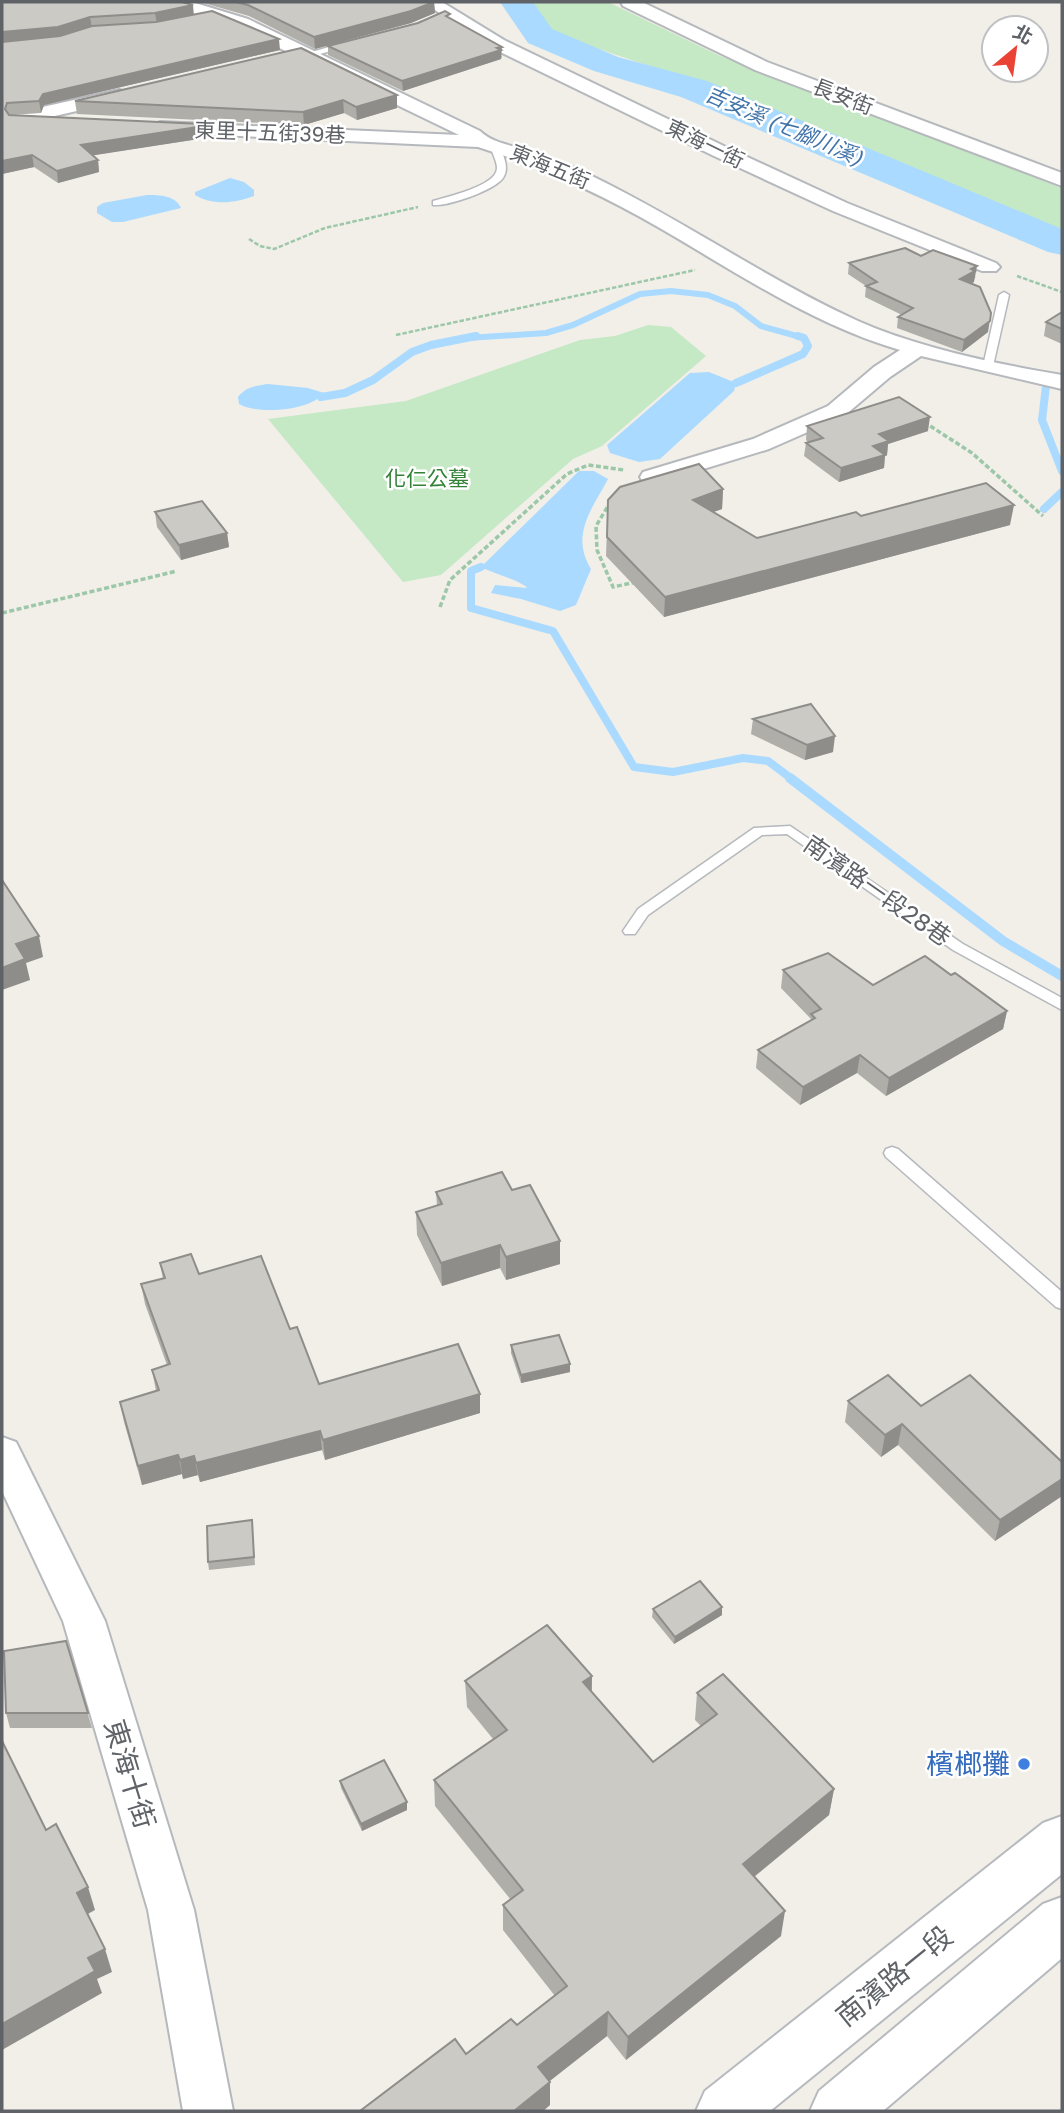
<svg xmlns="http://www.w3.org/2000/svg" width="1064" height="2113" viewBox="0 0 1064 2113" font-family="'Golos Text','Noto Sans TC',sans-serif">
<rect width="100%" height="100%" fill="#f1efe8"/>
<g fill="#c5e8c5">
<path d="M532,2H608L718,55L1062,188V231L703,84L572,40L551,29Z"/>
<path d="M648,325L671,327L706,356L602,446L573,459L441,575L403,582L268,419L406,401L580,340L615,336Z"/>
</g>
<g fill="#aadaff">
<path d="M230,178L244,182L254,190V196C236,203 212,206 195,195V192Z"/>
<path d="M147,195C159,195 175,195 181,208L123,222H112L97,213V207L103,203Z"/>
<path d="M709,372L736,383L734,391L660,459L639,462L610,453L607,445L690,373Z"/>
<path d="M268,384L308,388L324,393C310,411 258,415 239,404L238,397C246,387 255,386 268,384Z"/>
<path d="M579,471H594L608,479C592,509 570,535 591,569L576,605L560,611L521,599L491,593L495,585L527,588C522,581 492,573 481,567Z"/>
</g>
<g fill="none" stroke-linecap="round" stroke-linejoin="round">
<path stroke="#aadaff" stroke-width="6" d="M467,338L546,333L573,325L640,294L671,291L708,295L735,306L761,326L804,338"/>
<g stroke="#aadaff" stroke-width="8">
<path d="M736,383L803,354L808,346L804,338L798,336"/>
<path d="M1046,386L1042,420L1062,471"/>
<path d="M321,397L345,393L373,380L412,352L431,345L476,336"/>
<path d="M1044,509L1062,492"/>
<path d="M481,567L471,571V608L553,631L634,767L673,772L743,758L768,761L792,779"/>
</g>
<path stroke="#aadaff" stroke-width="10" d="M790,778L1003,941L1062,976"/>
<path fill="#aadaff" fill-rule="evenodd" d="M500,2H533L552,29L618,57L707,81L1062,229V255L1048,252L681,97L594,71L528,43Z"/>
<g stroke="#b5b8bc" stroke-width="3">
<g id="lane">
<path d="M346,42H349V46L309,57L305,54Z"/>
<path d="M495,143L500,146C503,156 510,168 503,178C493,191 449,206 433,205V201C446,197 497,186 497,168C497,162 492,152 490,146Z"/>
<path d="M1004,292L1009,295L993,366L988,369L983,366L999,295Z"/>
<path d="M790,826L963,944L1062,998V1010L953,950L787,834L762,835L648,915L635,934H625L623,931L638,909L754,828Z"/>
<path d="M892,1147L898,1149L1062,1292V1309L1056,1307L886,1157L884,1153L886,1149Z"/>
</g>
</g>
<g stroke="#b5b8bc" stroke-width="4">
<g id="street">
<path d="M167,2H192L248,19L480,131C493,144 516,146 533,152C553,159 573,167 592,176C683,220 766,279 858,321C919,348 996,364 1062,375V389L921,356L890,377L844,416L769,449L661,482L652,484L643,482L640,477L643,472L753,439L828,406L874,367L900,350C813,325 736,272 658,227C601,194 542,167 478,147L153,132L151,128L160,122L459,135L236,27L169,6Z"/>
<path d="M423,2H442L504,40L728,148L847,203L996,263L1000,267L996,271H982L833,211L714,156L492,48Z"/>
<path d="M621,2H642L767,62L1062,173V186L755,70L623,6Z"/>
<path d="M119,90L125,92L128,96L125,100L2,128V116Z"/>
<path d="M2,1437L16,1442L105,1621L194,1910L233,2111H183L148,1910L63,1621L2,1491Z"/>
</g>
</g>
<g stroke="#b6babf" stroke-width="4">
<g id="secondary">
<path d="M1062,1816V1874L770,2111H696L705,2091L1043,1823Z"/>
<path d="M1062,1897V1958L883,2111H810L819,2091L1043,1904Z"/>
</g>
</g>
<g stroke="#9cc7a9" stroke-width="2.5" stroke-dasharray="4.5 2" stroke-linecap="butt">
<path d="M249,239L260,246L274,249L325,228L418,207"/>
<path d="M1017,276L1062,292"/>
<path d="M396,335L695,270"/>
</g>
<g stroke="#9cc7a9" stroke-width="3.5" stroke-dasharray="5 2.5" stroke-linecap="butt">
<path d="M924,422L972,453L1043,516"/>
<path d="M611,501L596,526L597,550L613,587L636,582"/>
<path d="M440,607L450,580L567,474L588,465L624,470"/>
<path d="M2,613L177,571"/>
</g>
<use href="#lane" fill="#fff" fill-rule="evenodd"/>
<use href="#street" fill="#fff" fill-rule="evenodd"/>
<use href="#secondary" fill="#fff" fill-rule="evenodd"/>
</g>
<g fill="#afaea9">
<path d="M2,2L194,15L280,50L44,105L41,113L11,115L204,126L205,138L93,155L98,160L99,172L58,183L34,167L2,174Z"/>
<path d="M200,2H434L435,13L411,23L315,49L249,16Z"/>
<path d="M450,18L502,56L501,59L403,91L328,55V46Z"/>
<path d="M397,95V108L357,120L344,113L304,125L77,114L75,101Z"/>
<path d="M921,256L976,277L974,278V282L971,283L988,332L962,352L897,328L898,317L902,315L865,297L866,286L848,274L849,263Z"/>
<path d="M1062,312V344L1044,336L1046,322Z"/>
<path d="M807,426L928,431L888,444L887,455H885L884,468L839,482L804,456L806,443L808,442L806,440Z"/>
<path d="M723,489L722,509L713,512L757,538L861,516L1010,525L664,617L606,556L608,500Z"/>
<path d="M155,512L227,533L229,547L181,560L157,527Z"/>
<path d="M753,719L833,752L805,760L751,734Z"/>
<path d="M783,970L873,985L951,975L1007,1011L1003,1029L886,1096L857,1073L800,1105L756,1068L758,1050L811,1020V1019L781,988Z"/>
<path d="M512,1190L560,1264L506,1280L500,1268L442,1286L417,1235L416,1212L437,1206L436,1192Z"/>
<path d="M160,1263L199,1274L290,1329L319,1384L480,1413L325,1460L322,1450L200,1482L198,1475L183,1479L182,1474L142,1485L124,1422L120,1402L156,1391L152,1370L167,1365L145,1304L141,1284L163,1279Z"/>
<path d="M511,1345L570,1364V1372L521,1383L511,1353Z"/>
<path d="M848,1401L921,1406L1062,1479V1496L995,1541L898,1445L881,1457L845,1422Z"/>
<path d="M252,1520L255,1565L209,1570L208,1562Z"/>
<path d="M722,1607V1615L674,1644L652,1617L653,1609Z"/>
<path d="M66,1641L92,1728H10L6,1713Z"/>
<path d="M592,1676V1692L653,1762L701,1726L695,1720L697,1693L834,1789L829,1815L754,1877L781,1936L626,2060L607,2036L550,2081V2105L543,2111H360L466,2054L517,2025L555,1996L503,1930V1905L511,1900L435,1806L434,1780L493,1739L467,1707L465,1681Z"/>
<path d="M340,1781L407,1802V1810L362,1831L341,1788Z"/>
</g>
<g fill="#8f8d8a">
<path d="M434,2L435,13L411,23L315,49L314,37Z"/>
<path d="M193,5L194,17L157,24L155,13Z"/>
<path d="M90,17L92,28L59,38L2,44V32Z"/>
<path d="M279,39L280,50L44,105L41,113L39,101L43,94Z"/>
<path d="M502,47L501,59L403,91L402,81Z"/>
<path d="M397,95V108L357,120L356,107Z"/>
<path d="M343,100L344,113L304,125L303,112Z"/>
<path d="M204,126L205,138L83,157L81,145Z"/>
<path d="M32,155L34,167L2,174V161Z"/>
<path d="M98,160L99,172L58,183L57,171Z"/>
<path d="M977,266L974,282L959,290L960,279L971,269Z"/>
<path d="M991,313L988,332L962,352L964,340Z"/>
<path d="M930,417L928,431L888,444L887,455H885L884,468L839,482L841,468L873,446L879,434Z"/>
<path d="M723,489L722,509L691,520L693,500Z"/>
<path d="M1014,505L1010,525L664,617L665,597Z"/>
<path d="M227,533L229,547L181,560L179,545Z"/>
<path d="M835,736L833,752L805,760L807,745Z"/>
<path d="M39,936L43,957L26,963L30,980L2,990V968L16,944Z"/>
<path d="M1007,1011L1003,1029L886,1096L889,1078Z"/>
<path d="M860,1055L857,1073L800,1105L803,1087Z"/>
<path d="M560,1241V1264L506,1280V1257Z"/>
<path d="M500,1245V1268L442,1286L441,1263Z"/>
<path d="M570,1364V1372L521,1383V1375Z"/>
<path d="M480,1394V1413L325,1460L323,1440Z"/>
<path d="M902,1424L898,1445L881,1457L885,1435Z"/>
<path d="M320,1431L322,1450L200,1482L196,1463Z"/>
<path d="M178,1455L182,1474L142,1485L138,1466Z"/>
<path d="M194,1456L198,1475L183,1479L180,1460Z"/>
<path d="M1062,1479V1496L995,1541L1000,1520Z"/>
<path d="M722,1607V1615L674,1644L675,1637Z"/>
<path d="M592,1676L591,1702L583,1682Z"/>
<path d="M834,1789L829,1815L739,1889L743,1864Z"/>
<path d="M407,1802V1810L362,1831L361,1824Z"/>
<path d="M88,1887L95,1910L84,1916L77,1893Z"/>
<path d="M785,1911L781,1936L626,2060L628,2037Z"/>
<path d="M105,1949L112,1972L97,1979L102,1993L2,2050V2024L88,1958Z"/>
<path d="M608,2012L607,2036L538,2090V2067Z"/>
<path d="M550,2082V2105L543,2111H514Z"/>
</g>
<g fill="#cccac5" stroke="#8f8d8a" stroke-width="2">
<path d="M2,2H182L193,5L155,13L90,17L58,27L2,32Z"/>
<path d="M236,2H434L411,11L314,37L248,5Z"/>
<path d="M212,11L279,39L43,94L39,101L7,103L5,109L9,115L202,124L204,126L81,145L98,160L57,171L32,155L2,161V42L60,36L92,26L156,22Z"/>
<path d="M445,11L450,14L446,16L502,47L497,48L501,50L402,81L328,46L418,23Z"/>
<path d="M301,48L397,95L356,107L343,100L303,112L75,101Z"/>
<path d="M905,248L921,256L933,250L977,266L971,269L975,271L960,279L980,287L991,313L990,321L964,340L898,317L913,308L866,286L877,282L849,263Z"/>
<path d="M1062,312V329L1046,322Z"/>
<path d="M899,397L930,417L879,434L889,441L873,446L885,455L841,468L806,443L823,438L807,426Z"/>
<path d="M699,464L723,489L693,500L757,538L856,512L861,516L986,483L1014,505L665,597L607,537L608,500L620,487Z"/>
<path d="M202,501L227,533L179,545L155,512Z"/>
<path d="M811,704L835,736L807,745L753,719Z"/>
<path d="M2,880L39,936L16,944L25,959L2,968Z"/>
<path d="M828,953L873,985L925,956L951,975L955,973L1007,1011L889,1078L860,1055L803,1087L758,1050L815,1018L811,1014L821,1009L783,970Z"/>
<path d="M502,1172L512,1190L530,1185L560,1241L506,1257L500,1245L441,1263L416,1212L442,1204L436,1192Z"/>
<path d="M191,1254L199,1274L261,1256L290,1329L297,1327L319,1384L458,1344L480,1394L323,1440L320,1431L196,1463L194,1456L180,1460L178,1455L138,1466L120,1402L159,1390L152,1370L170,1364L141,1284L165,1278L160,1263Z"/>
<path d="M559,1335L570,1364L521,1375L511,1345Z"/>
<path d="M888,1375L921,1406L970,1375L1062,1462V1479L1000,1520L902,1424L885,1435L848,1401Z"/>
<path d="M252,1520L254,1557L208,1562L207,1526Z"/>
<path d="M700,1581L722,1607L675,1637L653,1609Z"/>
<path d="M547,1625L592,1676L583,1682L653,1762L717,1714L697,1693L723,1674L834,1789L743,1864L785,1911L628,2037L608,2012L538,2067L550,2082L514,2111H360L455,2039L466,2054L511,2019L517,2025L567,1986L503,1905L523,1890L434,1780L507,1730L465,1681Z"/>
<path d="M66,1641L88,1713H6L4,1651Z"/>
<path d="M2,1741L46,1830L56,1824L88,1887L77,1893L105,1949L88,1958L95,1971L2,2024Z"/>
<path d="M384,1760L407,1802L361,1824L340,1781Z"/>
</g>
<circle fill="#3f7fe0" stroke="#fff" stroke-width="2.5" cx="1024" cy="1764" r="7"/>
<g text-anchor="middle" stroke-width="5" stroke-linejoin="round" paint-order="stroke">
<g font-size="21" fill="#5f6368" stroke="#fff">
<text transform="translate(843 97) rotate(21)" y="7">長安街</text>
<text transform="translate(270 133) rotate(2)" y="7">東里十五街39巷</text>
<text transform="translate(705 144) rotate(26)" y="7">東海一街</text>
<text transform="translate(550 167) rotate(22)" y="7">東海五街</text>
</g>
<g font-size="21" font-style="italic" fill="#4174aa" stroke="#fff">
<text transform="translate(784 126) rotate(23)" y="7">吉安溪 (七腳川溪)</text>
</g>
<g font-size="21" fill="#348238" stroke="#fff">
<text x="427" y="486">化仁公墓</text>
</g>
<g font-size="24" fill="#5f6368" stroke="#fff">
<text transform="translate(877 891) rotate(35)" y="8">南濱路一段28巷</text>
</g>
<g font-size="28" fill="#366cbe" stroke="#fff" text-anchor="end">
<text x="1010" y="1774">檳榔攤</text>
</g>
<g font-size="28" fill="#5f6368" stroke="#fff">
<text transform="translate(130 1774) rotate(73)" y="10">東海十街</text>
<text transform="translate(894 1976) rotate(-39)" y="10">南濱路一段</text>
</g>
</g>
<rect width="1064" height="2113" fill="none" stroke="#5f6368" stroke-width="7"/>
<g transform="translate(1015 49) rotate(29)"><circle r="33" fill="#ffffff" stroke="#bfc1c3" stroke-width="2"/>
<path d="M0-5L12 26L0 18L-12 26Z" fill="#ea4335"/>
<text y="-10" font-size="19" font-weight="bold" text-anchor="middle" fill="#5f6368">北</text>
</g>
</svg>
